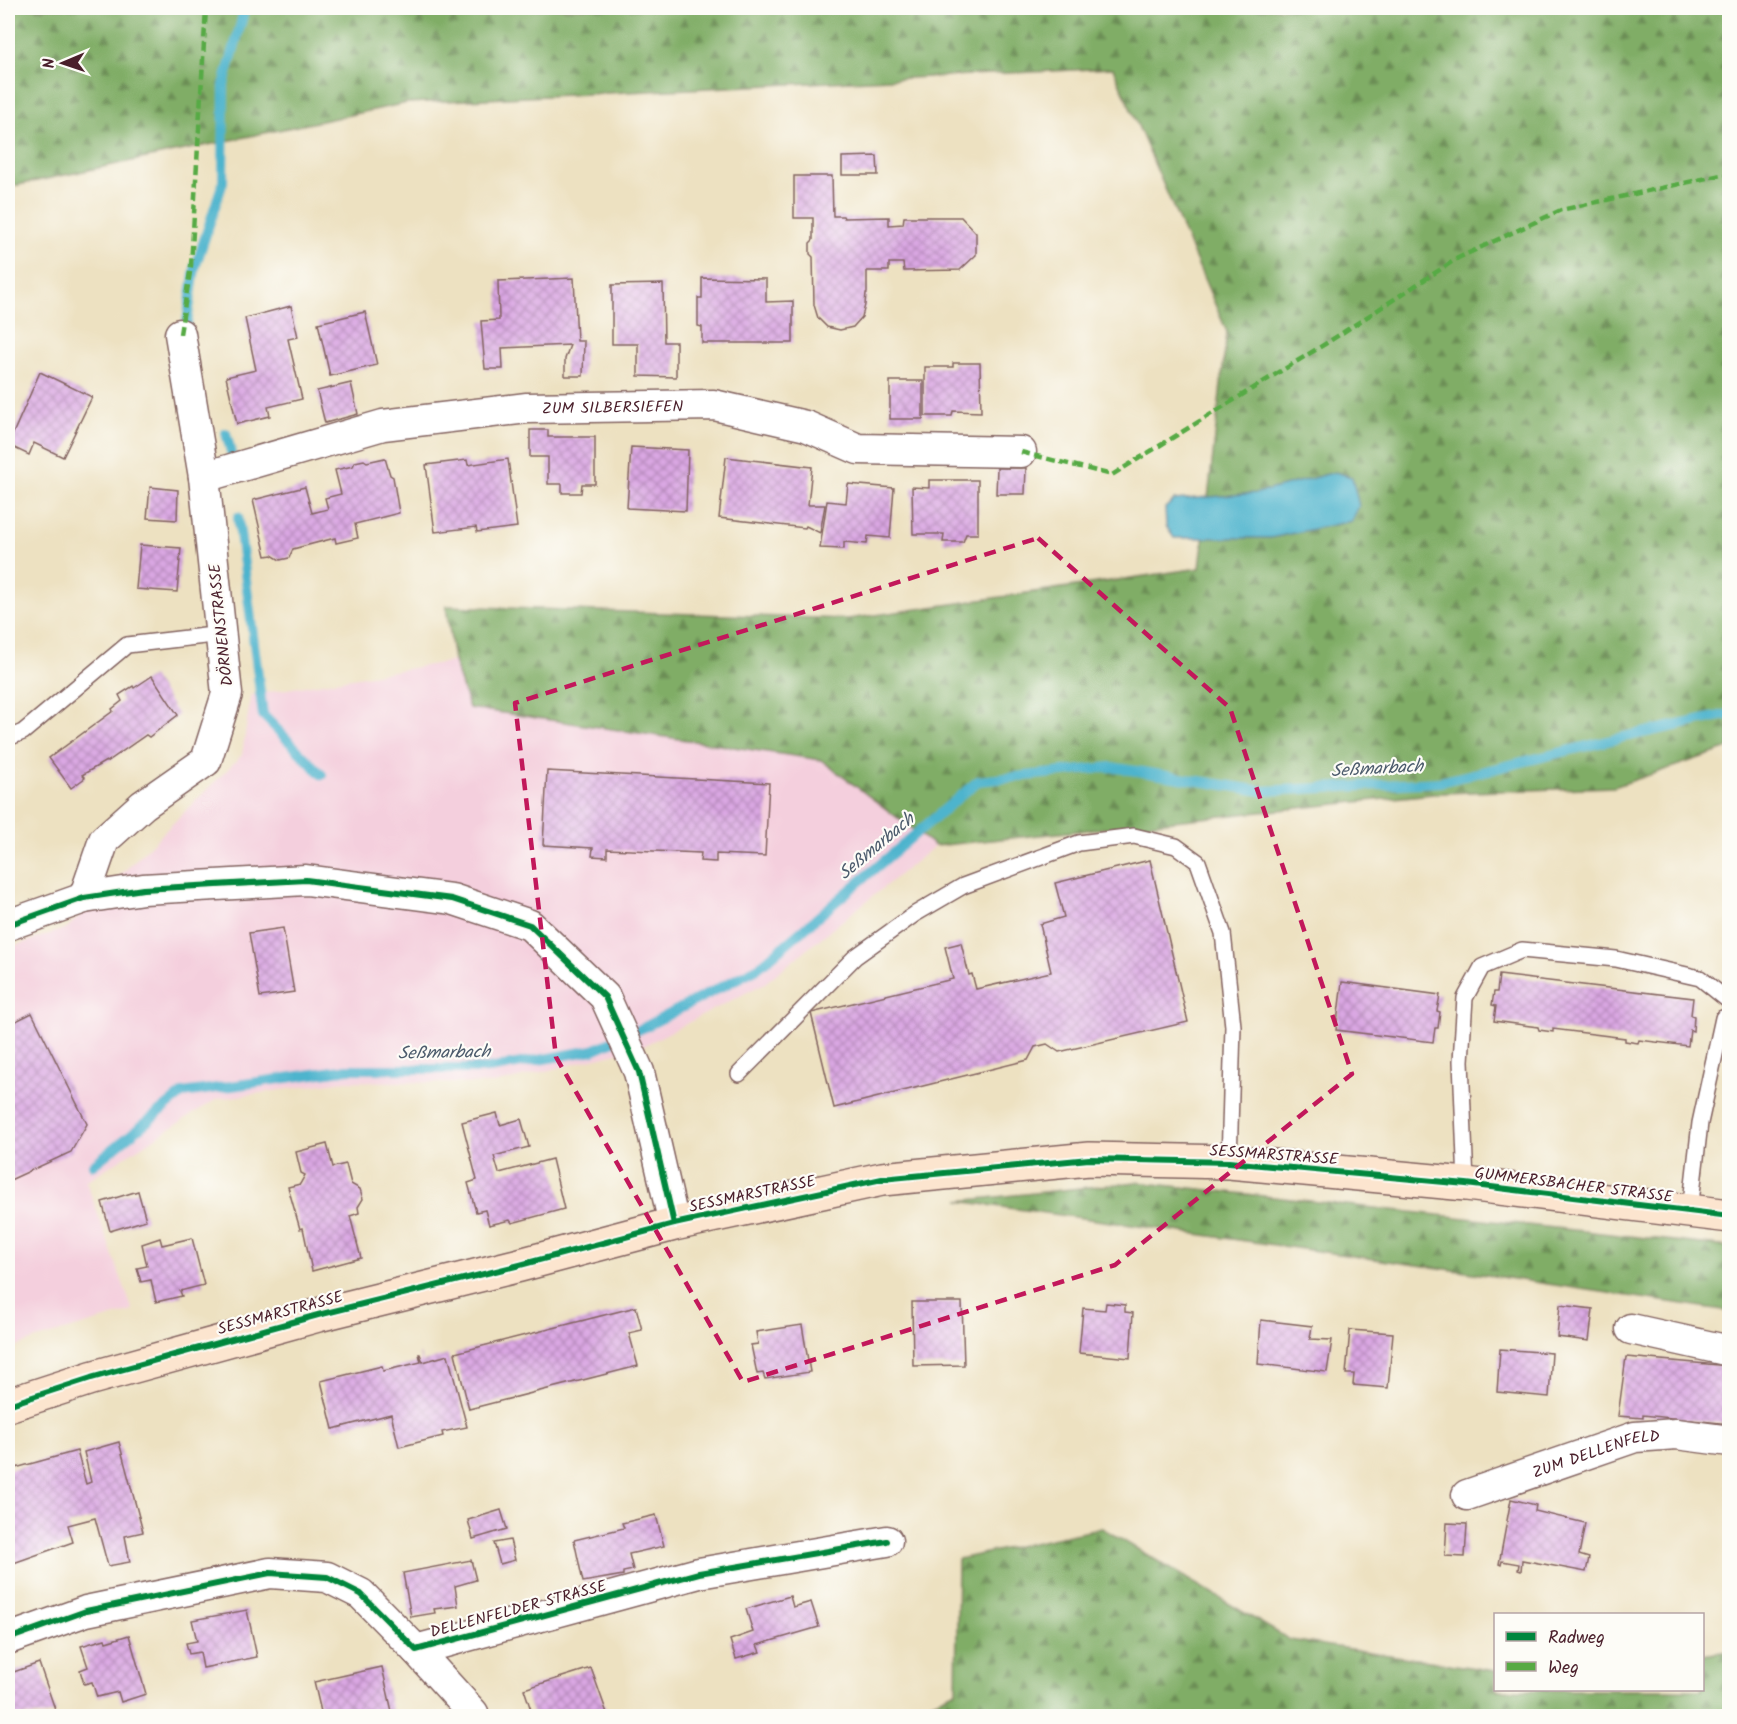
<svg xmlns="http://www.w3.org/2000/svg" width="1737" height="1724" viewBox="0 0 1737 1724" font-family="Kalam,sans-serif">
<defs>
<pattern id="forest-firs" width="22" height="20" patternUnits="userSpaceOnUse" patternTransform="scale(1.5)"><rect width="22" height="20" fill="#80ad66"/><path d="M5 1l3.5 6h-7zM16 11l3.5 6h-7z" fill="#6b8c54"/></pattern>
<pattern id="building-cross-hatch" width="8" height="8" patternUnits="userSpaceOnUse" patternTransform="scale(1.5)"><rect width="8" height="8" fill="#daa7e3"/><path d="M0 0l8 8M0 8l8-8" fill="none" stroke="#b387b8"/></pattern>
</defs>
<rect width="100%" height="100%" fill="#fdfcf7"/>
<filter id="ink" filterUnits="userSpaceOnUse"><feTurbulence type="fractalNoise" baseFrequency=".0167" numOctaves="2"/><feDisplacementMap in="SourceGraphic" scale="12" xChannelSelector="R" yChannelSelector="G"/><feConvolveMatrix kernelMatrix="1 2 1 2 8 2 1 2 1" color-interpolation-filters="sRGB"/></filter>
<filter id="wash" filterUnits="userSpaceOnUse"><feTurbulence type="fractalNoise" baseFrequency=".008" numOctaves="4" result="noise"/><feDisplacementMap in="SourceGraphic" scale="24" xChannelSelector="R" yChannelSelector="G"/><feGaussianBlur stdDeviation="1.35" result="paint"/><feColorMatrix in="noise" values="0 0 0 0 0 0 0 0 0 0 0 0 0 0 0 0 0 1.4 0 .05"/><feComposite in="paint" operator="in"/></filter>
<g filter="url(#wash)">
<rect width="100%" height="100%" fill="#ede1c1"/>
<path fill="#f4cfdd" d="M454,661L469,708L821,760L935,846L765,983L641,1047L494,1084L345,1081L217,1099L86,1181L133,1311L33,1340L8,1351V948L67,928L242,755L251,695Z"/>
<g fill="url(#forest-firs)" stroke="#656648" stroke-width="1.5">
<path d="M8,8H1729V748L1614,787L1442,793L935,846L821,760L469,708L454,661L446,606L848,619L1200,568L1227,332L1113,68L407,103L8,187Z"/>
<path d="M1136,1182L1729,1247V1311L1460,1271L959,1201Z"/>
<path d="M1102,1528L1290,1640L1495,1671L1496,1690H1702L1703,1655L1729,1651V1716H899L956,1691L958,1559Z"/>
</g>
<path fill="#4eb4cd" stroke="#4c6a7c" stroke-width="1.5" d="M1335,472L1352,477L1359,506L1352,521L1271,538H1174L1166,526L1165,508L1174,500L1257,493Z"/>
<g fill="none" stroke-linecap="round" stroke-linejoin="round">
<g stroke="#4eb4cd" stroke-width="10">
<path d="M187,335L186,329L195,268L223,182L224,85L245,8"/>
<path d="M226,433L231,452"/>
<path d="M238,517L263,715L322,775"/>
<path d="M93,1165L183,1093L348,1069H489L593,1050L645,1027L759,967L978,781L1111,767L1262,791L1440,782L1628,736L1730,714"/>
</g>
</g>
<g id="blocks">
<g fill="url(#building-cross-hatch)">
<path d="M877,156L878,175H842V157Z"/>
<path d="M794,176H832L833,216H843L844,218L889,217V225L903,224L904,217H961L976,233V255L960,270L904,271L903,263H889V271H867V293H866L865,305L862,317L853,327L840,330L827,327L818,318L814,305L813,257L810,254V243L813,240V218H794Z"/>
<path d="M574,278L577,341H584L583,376H565V359L570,345L502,348L503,369H485L481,321L499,320L498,281Z"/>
<path d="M702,278L766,279V302L793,301V343H702V327L698,326V298H702Z"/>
<path d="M663,284L664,342H676V377L638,376V344H612V285Z"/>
<path d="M291,306L298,337L288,339L302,399L268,407L270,416L237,424L226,377L256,370L245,318Z"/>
<path d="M365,312L377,365L330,376L318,323Z"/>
<path d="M953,363H980L981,412L953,411L952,416H925V367H953Z"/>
<path d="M40,372L92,397L63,457L34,443L29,455L8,445Z"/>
<rect x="890" y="381" width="33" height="38"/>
<path d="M351,383L358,414L325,423L317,391Z"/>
<path d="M530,430H548V437H595V484H582L581,493H562V484H548V457H530Z"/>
<path d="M631,447L688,450L686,511L627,508Z"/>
<path d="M726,457L812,467L808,505H825L820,533L806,526L805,528L719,518Z"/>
<path d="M385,458L390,475L393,477L399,513L355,524L358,538L336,543L335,538L293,549L289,558L280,560L272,555L266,556L253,500L305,487L312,513L328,509L325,498L341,494L335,470L353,466L355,462L364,460L367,462Z"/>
<path d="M508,459L517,527L477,532L476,527L435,532L426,465L467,460L468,465Z"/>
<path d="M997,468H1026L1025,494H996Z"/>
<path d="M929,480H978V534H966L963,542H943L944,534H913L912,487L929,488Z"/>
<path d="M848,484L894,488L890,538L868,536L867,544L844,542V549L820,548L827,501L846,503Z"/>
<path d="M150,487L178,490L177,520L147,518Z"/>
<path d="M140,545L181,548L177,592L136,589Z"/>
<path d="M152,676L178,715L149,737L146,735L107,762L106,761L82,775L85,778L71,788L49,758L113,711L112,709L122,701L119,695L133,686L134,688Z"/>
<path d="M547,771L769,783L765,856L716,854V862L700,861L701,853L607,849V857L592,856L593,848L543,845Z"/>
<path d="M1150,860L1188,1022L1059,1052L1047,1044L1035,1047L1028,1060L834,1108L811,1013L953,979L945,947L961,943L969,975L972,974L976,989L1051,972L1040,924L1064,917L1055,883Z"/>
<path d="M283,928L294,992L260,997L249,933Z"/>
<path d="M1499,975L1693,998L1691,1015L1694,1016L1693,1031L1690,1030L1688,1046L1639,1040L1638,1043L1625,1041V1038L1553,1029V1032L1539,1030L1538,1027L1494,1021L1496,1006L1492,1005L1494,992H1497Z"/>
<path d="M1342,982L1440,995L1437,1011L1440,1012L1438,1028H1435L1433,1042L1336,1030Z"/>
<path d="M32,1013L87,1124L71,1152L8,1181V1025Z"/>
<path d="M497,1113L500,1125L521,1119L529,1147L494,1156L499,1173L552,1159L564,1209L512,1223L510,1220L489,1225L485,1210L476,1212L468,1183L477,1180L462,1122Z"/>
<path d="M327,1144L333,1167L346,1164L351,1184L360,1189L363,1199L358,1207L359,1213L350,1216L361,1258L312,1271L303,1228L300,1229L288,1187L300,1184L305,1175L301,1173L296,1152Z"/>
<path d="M138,1191L146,1220L110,1231L102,1202Z"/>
<path d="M160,1238L162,1245L192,1238L204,1285L180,1291L182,1296L156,1302L151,1280L141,1282L137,1268L147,1266L142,1244Z"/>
<path d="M912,1302H962L964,1365L913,1366Z"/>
<path d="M1106,1303L1125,1305V1312L1133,1313L1130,1358L1079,1353L1083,1308L1105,1310Z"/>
<path d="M1560,1305L1593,1309L1589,1341L1557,1337Z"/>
<path d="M636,1307L642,1330L629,1333L638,1366L469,1409L455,1353Z"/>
<path d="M1261,1320L1312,1326L1310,1339L1332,1340L1327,1372L1258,1364Z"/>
<path d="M802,1325L810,1372L765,1379L763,1373L757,1374L751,1345L758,1344L756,1332Z"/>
<path d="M1350,1330L1393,1333L1388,1388L1353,1385L1354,1374H1346Z"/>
<path d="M1500,1349L1552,1353L1549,1397L1497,1392Z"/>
<path d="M419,1354H420L423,1362L448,1355L467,1427L442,1432L443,1436L399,1447L391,1414L333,1429L321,1381L382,1366L383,1371L421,1362Z"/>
<path d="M1626,1357L1730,1366V1424L1643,1415V1418L1618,1416Z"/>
<path d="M119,1442L143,1532L125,1536L130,1562L108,1566L95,1518L68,1525L73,1542L8,1565V1470L77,1451L86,1484L91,1482L84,1452Z"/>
<path d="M1511,1499L1536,1505L1535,1511L1585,1523L1579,1555L1589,1558L1586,1572L1522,1560L1521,1571L1518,1570L1519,1564L1502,1561L1501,1565L1499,1564Z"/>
<path d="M501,1510L507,1529L473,1539L468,1520Z"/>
<path d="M656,1515L664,1546L629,1554L633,1570L623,1572V1575L583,1582L574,1540L624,1528L622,1523Z"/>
<path d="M1447,1523L1467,1524L1465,1557L1445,1556Z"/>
<path d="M510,1540L515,1560L500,1564L494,1543Z"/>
<path d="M471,1560L476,1580L455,1586L458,1606L434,1609L435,1613L411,1617L403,1573Z"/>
<path d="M790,1596L793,1607L811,1602L819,1627L757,1645L760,1652L736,1659L730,1640L753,1632L746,1609Z"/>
<path d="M247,1610L257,1657L203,1668L200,1652L189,1654L186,1643L197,1641L192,1620Z"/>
<path d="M129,1635L146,1694L121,1702L118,1692L97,1697L92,1682L84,1684L80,1670L88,1667L81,1646L105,1639L106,1642Z"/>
<path d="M39,1663L56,1712L43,1716H8V1674Z"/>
<path d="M382,1667L393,1716H322L314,1682Z"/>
<path d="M591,1668L608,1716H533L524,1689Z"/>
</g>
</g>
</g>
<g filter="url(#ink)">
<use href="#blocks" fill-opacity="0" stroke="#836360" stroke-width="1.5"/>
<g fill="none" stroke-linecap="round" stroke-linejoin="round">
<g stroke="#836360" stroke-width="18">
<g id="lane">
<path d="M8,738L23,732L127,645L222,634"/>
<path d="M739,1074L855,957L915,914L963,886L1079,843L1134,836L1176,846L1198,862L1223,933L1233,1026L1229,1162"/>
<path d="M1466,1184L1461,1061L1465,998L1482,967L1522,950L1616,959L1700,978L1730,1002"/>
<path d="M1690,1211L1700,1123L1723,1018L1730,1016"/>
</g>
</g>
<g stroke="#836360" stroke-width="33">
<g id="street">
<path id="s1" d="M204,477L383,425L527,408L714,405L806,426L858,449L1021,452"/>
<path d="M84,898L104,840L143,805L206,761L227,694L204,477L180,334"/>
<path d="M8,925L84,898L143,889L306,880L452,899L530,925L605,997L639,1072L674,1224"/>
<path d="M1631,1329L1730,1351"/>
<path id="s2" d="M1467,1495L1635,1437L1676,1434L1730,1441"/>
<path d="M8,1639L86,1611L270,1573L327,1577L361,1594L416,1650L699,1573L887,1541"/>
<path d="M416,1650L473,1713L472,1716"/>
</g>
</g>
<g stroke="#836360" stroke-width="36">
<path id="secondary" d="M8,1405L91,1378L318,1315L520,1265L674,1224L882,1179L1089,1159L1229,1162L1466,1184L1730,1216"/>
</g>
<use href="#lane" stroke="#fff" stroke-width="15"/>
<use href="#street" stroke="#fff" stroke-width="30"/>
<use href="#secondary" stroke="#fce5cf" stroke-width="33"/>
<g stroke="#57aa44" stroke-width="4.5" stroke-dasharray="9 4.5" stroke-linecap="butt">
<path d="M180,334L191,266L206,8"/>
<path d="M1021,452L1112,475L1325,344L1458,258L1561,210L1730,173"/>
</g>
<g stroke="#fdfcf7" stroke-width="10">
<g id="cycleway">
<path d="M8,925L84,898L143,889L306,880L452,899L530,925L605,997L639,1072L674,1224"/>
<path d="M8,1405L91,1378L318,1315L520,1265L674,1224L882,1179L1089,1159L1229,1162L1466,1184L1730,1216"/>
<path d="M8,1639L86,1611L270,1573L327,1577L361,1594L416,1650L699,1573L887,1541"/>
</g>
</g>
<use href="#cycleway" stroke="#00873e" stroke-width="6"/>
</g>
</g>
<path fill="none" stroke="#c2185b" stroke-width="4.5" stroke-dasharray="12 8" stroke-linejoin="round" d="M1038,538L1230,708L1352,1074L1115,1265L743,1382L556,1057L515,703Z"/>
<g text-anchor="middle" stroke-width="4.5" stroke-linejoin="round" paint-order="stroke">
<g font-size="16" fill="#4a1f2b" stroke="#fdfcf7">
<text dy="6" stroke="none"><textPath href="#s1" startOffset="417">ZUM SILBERSIEFEN</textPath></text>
<text transform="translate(220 625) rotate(-96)" y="6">DÖRNENSTRASSE</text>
<text transform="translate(1274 1154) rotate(4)" y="6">SESSMARSTRASSE</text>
<text transform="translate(1574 1184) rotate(7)" y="6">GUMMERSBACHER STRASSE</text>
<text transform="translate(752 1193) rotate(-12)" y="6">SESSMARSTRASSE</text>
<text transform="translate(280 1312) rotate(-15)" y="6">SESSMARSTRASSE</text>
<text dy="6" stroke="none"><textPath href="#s2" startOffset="136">ZUM DELLENFELD</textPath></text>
<text transform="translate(518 1608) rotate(-15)" y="6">DELLENFELDER STRASSE</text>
</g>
<g font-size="18" font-style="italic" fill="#4c5b6c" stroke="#fdfcf7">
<text transform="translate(1377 768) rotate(-3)" y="6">Seßmarbach</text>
<text transform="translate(876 846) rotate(-40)" y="6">Seßmarbach</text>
<text transform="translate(444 1052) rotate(-1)" y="6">Seßmarbach</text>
</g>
</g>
<rect width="1737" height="1724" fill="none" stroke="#fdfcf7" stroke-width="30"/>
<rect x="1494" y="1613" width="210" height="78" fill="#fdfcf7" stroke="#b5a4a5" stroke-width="1.5"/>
<rect x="1506" y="1632" width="30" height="9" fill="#00873e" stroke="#b5a4a5" stroke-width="1.5"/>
<text x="1548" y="1643" font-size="18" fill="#4a1f2b">Radweg</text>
<rect x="1506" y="1662" width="30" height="9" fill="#57aa44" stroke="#b5a4a5" stroke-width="1.5"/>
<text x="1548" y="1673" font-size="18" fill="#4a1f2b">Weg</text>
<g transform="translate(63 63) rotate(268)" stroke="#fdfcf7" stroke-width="4.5" paint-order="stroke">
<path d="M0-4.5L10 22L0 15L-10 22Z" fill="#4a1f2b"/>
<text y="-9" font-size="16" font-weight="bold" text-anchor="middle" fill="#4a1f2b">N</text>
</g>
</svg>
